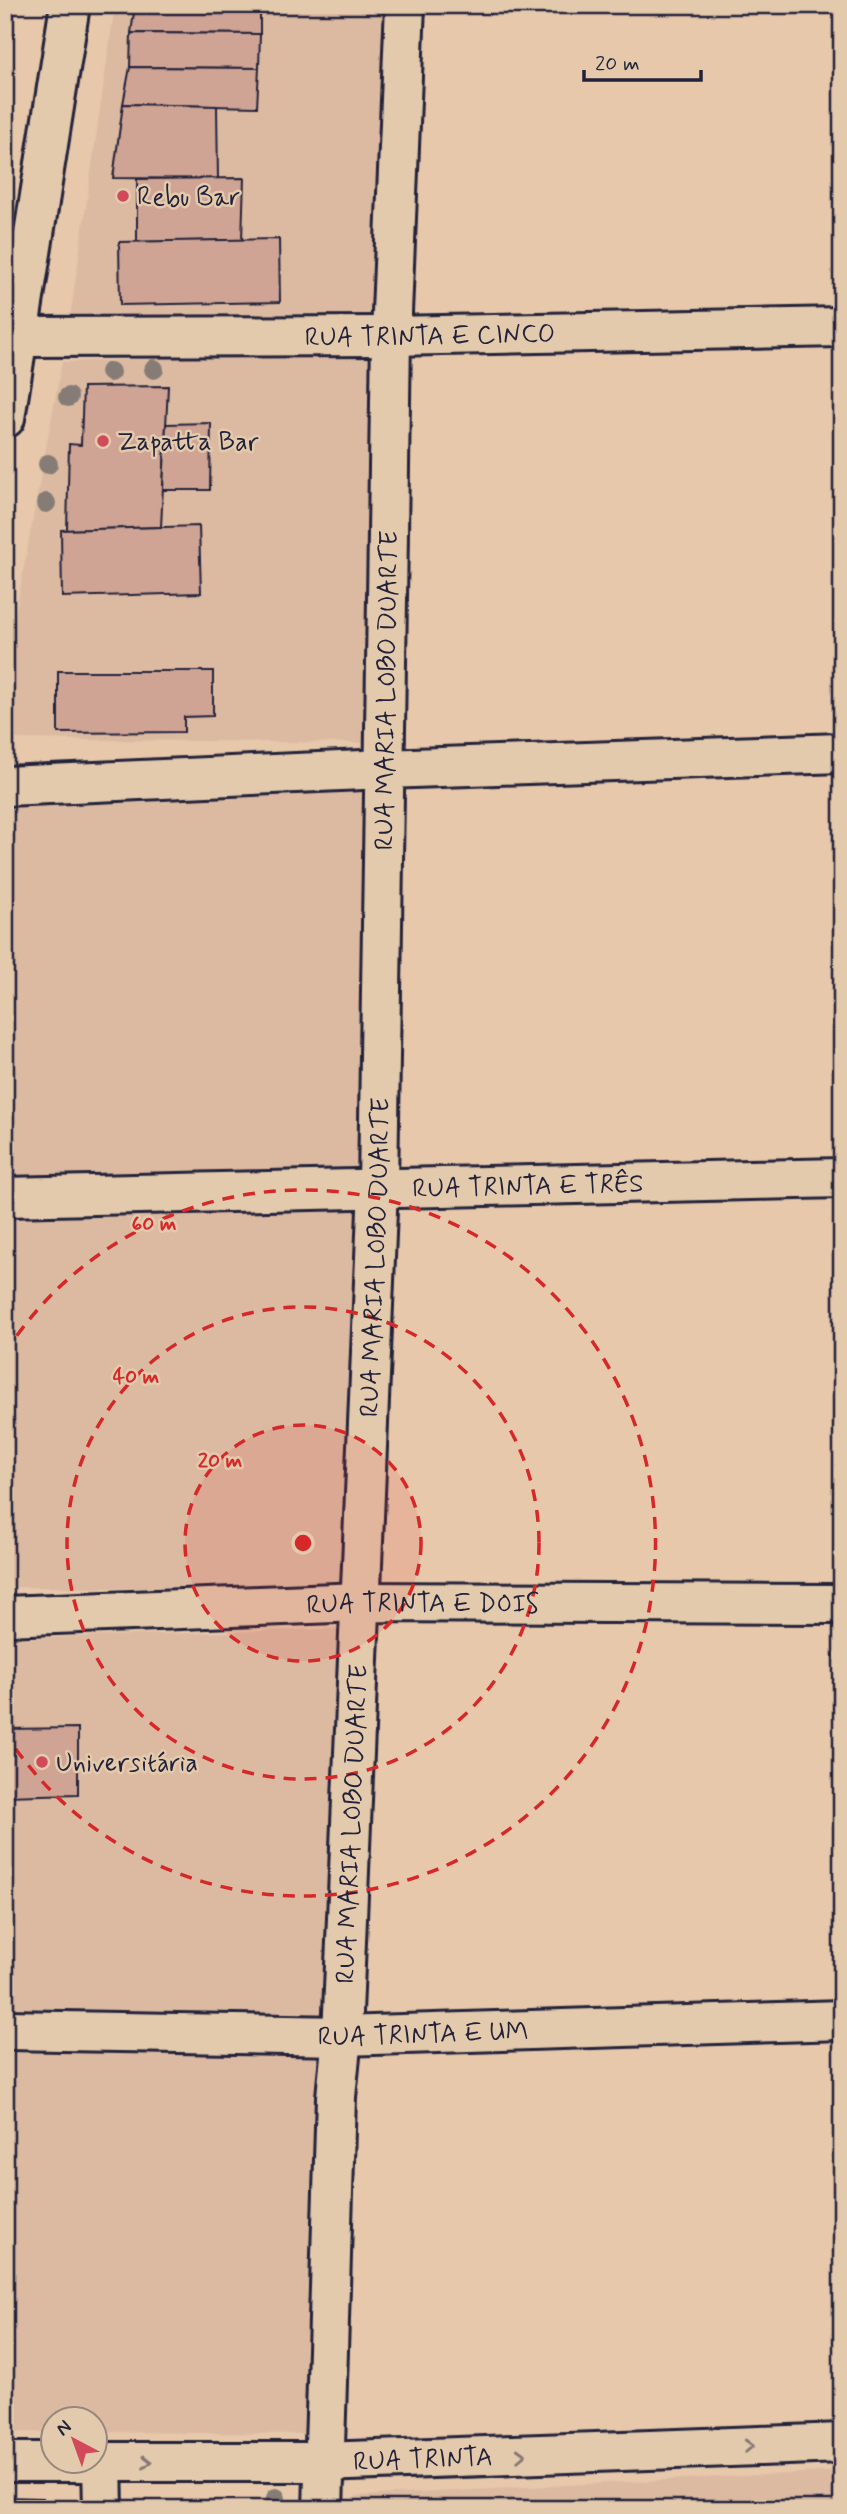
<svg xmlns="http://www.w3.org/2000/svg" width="847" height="2514" viewBox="0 0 847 2514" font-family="Mynerve,sans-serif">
<rect width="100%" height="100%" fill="#e7c8ab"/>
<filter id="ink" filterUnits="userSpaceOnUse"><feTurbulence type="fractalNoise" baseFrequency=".0143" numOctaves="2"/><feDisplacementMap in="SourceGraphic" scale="14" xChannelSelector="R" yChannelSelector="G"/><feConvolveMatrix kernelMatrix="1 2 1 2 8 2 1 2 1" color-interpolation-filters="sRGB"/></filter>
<g filter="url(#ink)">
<g fill="#dcbaa2">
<path d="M115,5H394L382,332H68Z"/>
<path d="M385,351L370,743L5,739V669L62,362Z"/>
<path d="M376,788L361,1180L5,1177V800Z"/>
<path d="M372,1198L357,1590L5,1587V1210Z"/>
<path d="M349,1628L335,2020L5,2017V1639Z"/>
<path d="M326,2043L311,2434L95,2432L94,2420H52V2432H5V2053Z"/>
<path d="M842,2471V2509H355L356,2496Z"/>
</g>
<g fill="#cfa494" stroke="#22223b" stroke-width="2">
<path d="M135,5H260V34L131,33Z"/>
<path d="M131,33L260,34L259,68L130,67Z"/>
<path d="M130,67L259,68L257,107L123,104Z"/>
<path d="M123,104L217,106L218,179L113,178Z"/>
<path d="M244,178L242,240L137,242V179Z"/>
<path d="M279,239L280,302L120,305L119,242Z"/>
<path d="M168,386L161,527L67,530L69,444L81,445L83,387Z"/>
<path d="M211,423L210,490H163L166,424Z"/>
<path d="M199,526L201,593L62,597L61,530Z"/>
<path d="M58,671H213V716L184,717V732L58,733Z"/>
<path d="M78,1728V1794L5,1796V1729Z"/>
<path d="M5,2497L43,2498V2509H5Z"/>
</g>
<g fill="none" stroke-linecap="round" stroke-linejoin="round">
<g stroke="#22223b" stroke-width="44">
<g id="minor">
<path id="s1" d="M19,337L391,336L842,327"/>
<path d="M5,418L70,5"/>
<path d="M5,786L385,769L842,753"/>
<path id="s2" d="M5,1197L842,1178"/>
<path id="s3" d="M5,1616L361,1602L842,1604"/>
<path id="s4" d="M5,2030L342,2036L842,2020"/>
<path id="s5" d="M5,2462H323L842,2443"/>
<path d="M102,2462L103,2509"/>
<path id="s6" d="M323,2509L336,2097L342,2036L378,1187L391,336L405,5"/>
</g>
</g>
<use href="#minor" stroke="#e4caac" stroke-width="38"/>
</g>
<g fill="#867c76">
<circle cx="154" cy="369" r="10"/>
<circle cx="110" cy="372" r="10"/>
<circle cx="68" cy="397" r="10"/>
<circle cx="48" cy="464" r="10"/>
<circle cx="46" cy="503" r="10"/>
<circle cx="276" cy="2498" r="10"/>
</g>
<defs><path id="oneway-chevron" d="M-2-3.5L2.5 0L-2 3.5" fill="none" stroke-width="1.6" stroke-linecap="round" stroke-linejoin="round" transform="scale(1.75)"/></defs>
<g stroke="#837674">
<use href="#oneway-chevron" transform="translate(749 2446) rotate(-2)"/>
<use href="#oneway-chevron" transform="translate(521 2455) rotate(-2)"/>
<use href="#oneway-chevron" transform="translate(147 2462)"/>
</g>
</g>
<circle cx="303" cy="1543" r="118" fill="#d62828" fill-opacity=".12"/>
<g fill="none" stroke="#d62828" stroke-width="3.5" stroke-dasharray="12 9">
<circle cx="303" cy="1543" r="118"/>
<circle cx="303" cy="1543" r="236"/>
<path d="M5 1353A353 353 0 1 1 5 1733"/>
</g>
<g fill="#d1495b" stroke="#e4caac" stroke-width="2.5">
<circle cx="123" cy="196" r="7"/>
<circle cx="103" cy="441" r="7"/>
<circle cx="42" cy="1762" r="7"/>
</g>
<g text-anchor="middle" stroke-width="5" stroke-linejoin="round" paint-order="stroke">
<g font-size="26" fill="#22223b" stroke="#e4caac" text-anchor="start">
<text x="137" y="205">Rebu Bar</text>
<text x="117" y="450">Zapatta Bar</text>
<text x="56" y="1771">Universitária</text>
</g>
<g font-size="26" fill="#22223b" stroke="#e4caac">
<text dy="9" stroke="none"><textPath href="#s1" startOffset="411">RUA TRINTA E CINCO</textPath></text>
<text dy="9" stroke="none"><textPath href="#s6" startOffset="1820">RUA MARIA LOBO DUARTE</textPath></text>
<text dy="9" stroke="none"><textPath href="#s2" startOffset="523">RUA TRINTA E TRÊS</textPath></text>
<text dy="9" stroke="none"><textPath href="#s6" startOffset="1253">RUA MARIA LOBO DUARTE</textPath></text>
<text dy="9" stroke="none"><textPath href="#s3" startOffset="418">RUA TRINTA E DOIS</textPath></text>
<text dy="9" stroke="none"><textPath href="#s6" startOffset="686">RUA MARIA LOBO DUARTE</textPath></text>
<text dy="9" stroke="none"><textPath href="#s4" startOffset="418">RUA TRINTA E UM</textPath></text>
<text dy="9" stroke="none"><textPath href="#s5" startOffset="418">RUA TRINTA</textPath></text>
</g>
</g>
<circle cx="303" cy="1543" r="10" fill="#d62828" stroke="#e4caac" stroke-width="3.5"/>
<g font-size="21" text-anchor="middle" font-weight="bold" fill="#d62828" stroke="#e4caac" stroke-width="5" stroke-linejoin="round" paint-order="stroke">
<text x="154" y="1230">60 m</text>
<text x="136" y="1383">40 m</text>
<text x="220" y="1467">20 m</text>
</g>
<rect width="847" height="2514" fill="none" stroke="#e4caac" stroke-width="28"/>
<rect x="14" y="14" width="819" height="2486" fill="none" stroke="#22223b" stroke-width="2.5" filter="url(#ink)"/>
<g transform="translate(74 2440) rotate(319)"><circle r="33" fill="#e4caac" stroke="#96877f" stroke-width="2"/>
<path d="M0-5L12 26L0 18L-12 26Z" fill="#d1495b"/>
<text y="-10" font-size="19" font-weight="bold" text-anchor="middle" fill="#22223b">N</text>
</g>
<path d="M584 70v10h117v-10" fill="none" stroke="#22223b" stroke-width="3.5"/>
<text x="595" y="70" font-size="21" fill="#22223b" stroke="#e4caac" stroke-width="5" paint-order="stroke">20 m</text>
</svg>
